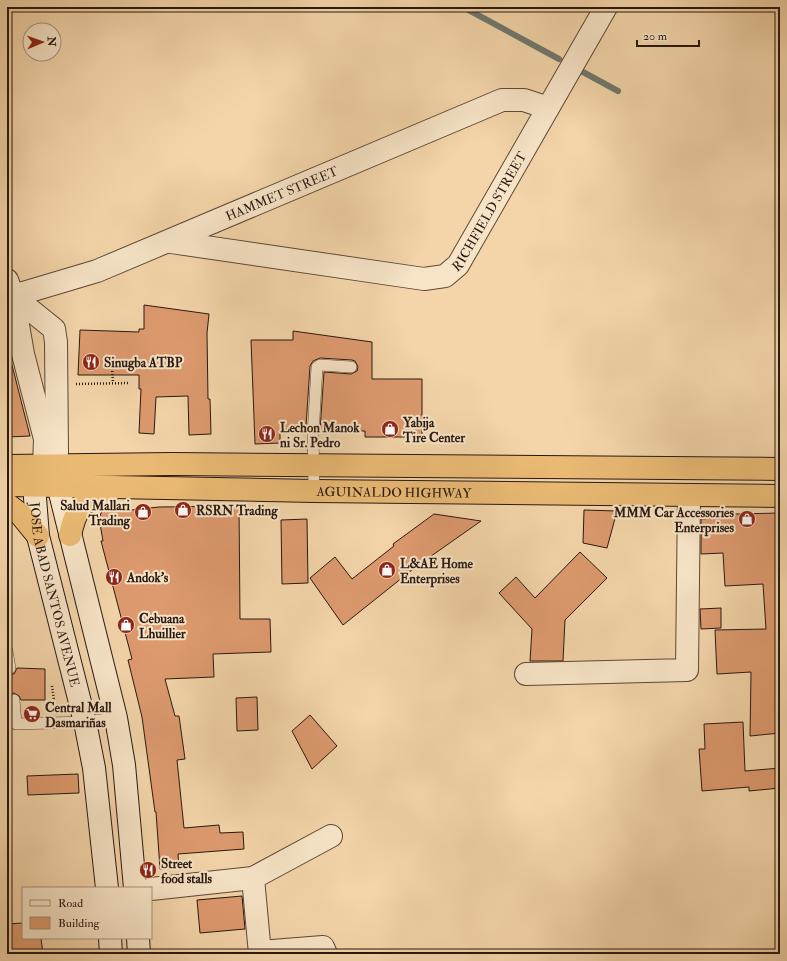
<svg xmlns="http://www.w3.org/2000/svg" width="787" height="961" viewBox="0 0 787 961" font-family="'IM FELL Double Pica',serif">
<rect width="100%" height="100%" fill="#f3d5a9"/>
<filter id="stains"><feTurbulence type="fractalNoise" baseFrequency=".005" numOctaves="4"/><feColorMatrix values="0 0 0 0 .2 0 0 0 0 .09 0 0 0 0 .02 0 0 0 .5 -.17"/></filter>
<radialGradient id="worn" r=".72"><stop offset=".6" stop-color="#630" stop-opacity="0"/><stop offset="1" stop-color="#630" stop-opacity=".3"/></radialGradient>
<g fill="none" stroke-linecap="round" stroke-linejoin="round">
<g stroke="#6f7870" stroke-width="6">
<path d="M463,7L559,59"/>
<path d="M583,72L618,91"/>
</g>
</g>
<g fill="#de9a6f" stroke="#291811">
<path d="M144,305L209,314L207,333L208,399H210L211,434L189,435L188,396L156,397L154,434L139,433L141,389H139V375H78L80,330L139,332V329H144Z"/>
<path d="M293,331L372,342V379H422V437H365V431H320L324,372L351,374L357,371L358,367L355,361L352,360L320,358L313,361L310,366L306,426L280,430V443L255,444L251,340H293Z"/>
<path d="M7,365H12L30,436L7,437Z"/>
<path d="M121,504L122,511L159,507L239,506L240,619H270L271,652L213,654L214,677L165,679L175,716H179L185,759L177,760L184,828L219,825L220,833L243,832L244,849L178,854L179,868L160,869L156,812H155L142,717L128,660L132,659L101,541H103L99,518L102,511L108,507Z"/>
<path d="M584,510L617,511L607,548L583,543Z"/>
<path d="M780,513V733L750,736L751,672L717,674L715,630L766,629L763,584L725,586L723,553L701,554V519L735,517V514Z"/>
<path d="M434,514L481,521L417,566L343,625L310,578L335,557L352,579L394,546L393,544Z"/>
<path d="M307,519L308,583L282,584L281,520Z"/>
<path d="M580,552L607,578L565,620L563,661H530L532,629L499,593L516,577L535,598Z"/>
<path d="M721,608V628L701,629L700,609Z"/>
<path d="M17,668L45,669V700H21L19,696L14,693L10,695L7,700V674H14Z"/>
<path d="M257,697L258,730L237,731L236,698Z"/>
<path d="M310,715L337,746L312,769L292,731Z"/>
<path d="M743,722L745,771L780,768V788L749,791V787L702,791L699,749H705L704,724Z"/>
<path d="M78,774L79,793L28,795L27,776Z"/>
<path d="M242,896L245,929L200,933L197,900Z"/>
<path d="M23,923V938H41L43,954H12L11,941L7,942V924Z"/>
</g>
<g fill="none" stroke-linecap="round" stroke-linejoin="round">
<g stroke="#5c4737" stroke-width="12">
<g id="lane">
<path d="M314,491L313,435L317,367L320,365L351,367"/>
<path d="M7,651L10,668"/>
<path d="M14,700L16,724L85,722L116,718"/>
</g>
</g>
<g stroke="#5c4737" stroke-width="24">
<g id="street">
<path id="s1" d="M171,242L424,279L445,276L458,265L606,7"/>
<path d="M7,280L13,296L23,354L45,439L44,466"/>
<path id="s2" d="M13,296L97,271L502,100H524L548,108"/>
<path d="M13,296L54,329L56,342L57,453"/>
<path d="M526,674L687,670L689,495"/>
<path d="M253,878L260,954"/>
<path d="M151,889L253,878L331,836"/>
<path d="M260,952L323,947L326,954"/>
</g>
</g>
<g stroke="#291811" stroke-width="24">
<g id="secondary">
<path id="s3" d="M43,467L36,485L35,498L38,536L85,722L94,768L107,888"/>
<path d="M57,468L58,485L116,718L124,765L135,888"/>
<path d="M110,938L111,954"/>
<path d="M138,938L139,954"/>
</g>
</g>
<g stroke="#291811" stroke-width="24">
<g id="highway">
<path d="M7,466L172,464L780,469"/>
<path id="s4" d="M7,485L314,491L780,496"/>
<path d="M7,504L20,514L38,536"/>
<path d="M70,535C78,500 84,503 114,488"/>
</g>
</g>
<g stroke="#291811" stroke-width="2.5" stroke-dasharray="1 2" stroke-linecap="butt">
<path d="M112,368L113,383"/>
<path d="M76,384L130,383"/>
<path d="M52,686L54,700"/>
</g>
<use href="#lane" stroke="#f7e4c7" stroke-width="11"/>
<use href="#street" stroke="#f7e4c7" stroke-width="22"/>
<use href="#secondary" stroke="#f7e4c7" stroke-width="22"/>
<use href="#highway" stroke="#eaba74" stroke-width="22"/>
</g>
<defs>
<g id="restaurant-disc" transform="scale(0.9)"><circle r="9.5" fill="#8f2418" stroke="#f7e4c7"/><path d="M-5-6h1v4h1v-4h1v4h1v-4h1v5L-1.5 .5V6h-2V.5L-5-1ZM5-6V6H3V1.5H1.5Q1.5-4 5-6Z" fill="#fff"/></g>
<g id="shop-disc" transform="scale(0.9)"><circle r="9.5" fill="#8f2418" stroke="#f7e4c7"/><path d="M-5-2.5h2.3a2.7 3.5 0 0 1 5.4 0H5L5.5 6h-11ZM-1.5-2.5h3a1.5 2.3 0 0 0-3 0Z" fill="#fff"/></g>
<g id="supermarket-disc" transform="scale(0.9)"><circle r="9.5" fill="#8f2418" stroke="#f7e4c7"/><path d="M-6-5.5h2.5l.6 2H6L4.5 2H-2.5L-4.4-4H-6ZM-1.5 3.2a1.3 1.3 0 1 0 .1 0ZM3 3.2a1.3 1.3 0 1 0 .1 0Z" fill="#fff"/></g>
</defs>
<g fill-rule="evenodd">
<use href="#restaurant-disc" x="91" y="362"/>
<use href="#shop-disc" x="390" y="429"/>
<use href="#restaurant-disc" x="267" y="434"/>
<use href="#shop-disc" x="183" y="510"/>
<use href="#shop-disc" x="143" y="512"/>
<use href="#shop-disc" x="747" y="519"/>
<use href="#shop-disc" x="387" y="570"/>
<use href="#restaurant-disc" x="114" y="577"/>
<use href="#shop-disc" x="126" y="625"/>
<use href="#supermarket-disc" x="32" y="714"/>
<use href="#restaurant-disc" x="148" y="870"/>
</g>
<g text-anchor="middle" stroke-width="4" stroke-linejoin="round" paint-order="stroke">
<g font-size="13" fill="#291811" stroke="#f7e4c7">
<text dy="5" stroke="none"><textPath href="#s2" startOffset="288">HAMMET STREET</textPath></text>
<text dy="5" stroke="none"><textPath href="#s1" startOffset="356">RICHFIELD STREET</textPath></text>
<text dy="5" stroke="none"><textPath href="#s4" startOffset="387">AGUINALDO HIGHWAY</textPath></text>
<text dy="5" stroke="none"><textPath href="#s3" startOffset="131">JOSE ABAD SANTOS AVENUE</textPath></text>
</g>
<g font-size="13" font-weight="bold" fill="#291811" stroke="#f7e4c7" text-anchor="start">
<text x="104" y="367">Sinugba ATBP</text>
<text x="403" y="427">Yabija<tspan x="403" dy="15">Tire Center</tspan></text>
<text x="280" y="432">Lechon Manok<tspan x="280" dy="15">ni Sr. Pedro</tspan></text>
<text x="130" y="510" text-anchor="end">Salud Mallari<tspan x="130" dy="15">Trading</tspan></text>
<text x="196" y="515">RSRN Trading</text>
<text x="734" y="517" text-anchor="end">MMM Car Accessories<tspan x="734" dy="15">Enterprises</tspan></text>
<text x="400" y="568">L&amp;AE Home<tspan x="400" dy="15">Enterprises</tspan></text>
<text x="127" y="582">Andok's</text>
<text x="139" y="623">Cebuana<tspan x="139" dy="15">Lhuillier</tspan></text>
<text x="45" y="712">Central Mall<tspan x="45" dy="15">Dasmariñas</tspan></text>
<text x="161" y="868">Street<tspan x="161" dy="15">food stalls</tspan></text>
</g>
</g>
<rect width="787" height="961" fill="none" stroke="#f3d5a9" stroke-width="24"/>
<rect x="8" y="8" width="771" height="945" fill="none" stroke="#291811" stroke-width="2"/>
<rect x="12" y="12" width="763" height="937" fill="none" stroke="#291811"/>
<rect x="22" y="887" width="130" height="52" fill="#f7e4c7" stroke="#a5927e"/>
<rect x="30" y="900" width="20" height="6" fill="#f7e4c7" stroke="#a5927e"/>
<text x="58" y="907" font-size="12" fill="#291811">Road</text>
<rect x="30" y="917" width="20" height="12" fill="#de9a6f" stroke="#a5927e"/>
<text x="58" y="927" font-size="12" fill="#291811">Building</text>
<g transform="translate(42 42) rotate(88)"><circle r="19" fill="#f7e4c7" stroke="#a5927e"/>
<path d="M0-3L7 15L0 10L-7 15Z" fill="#8f2418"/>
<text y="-6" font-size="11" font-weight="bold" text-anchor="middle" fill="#291811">N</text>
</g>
<path d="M637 40v6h62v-6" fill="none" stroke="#291811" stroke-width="2"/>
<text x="643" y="40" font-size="12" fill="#291811" stroke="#f7e4c7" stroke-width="3" paint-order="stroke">20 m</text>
<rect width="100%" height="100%" filter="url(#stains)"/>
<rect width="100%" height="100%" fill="url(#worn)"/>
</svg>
